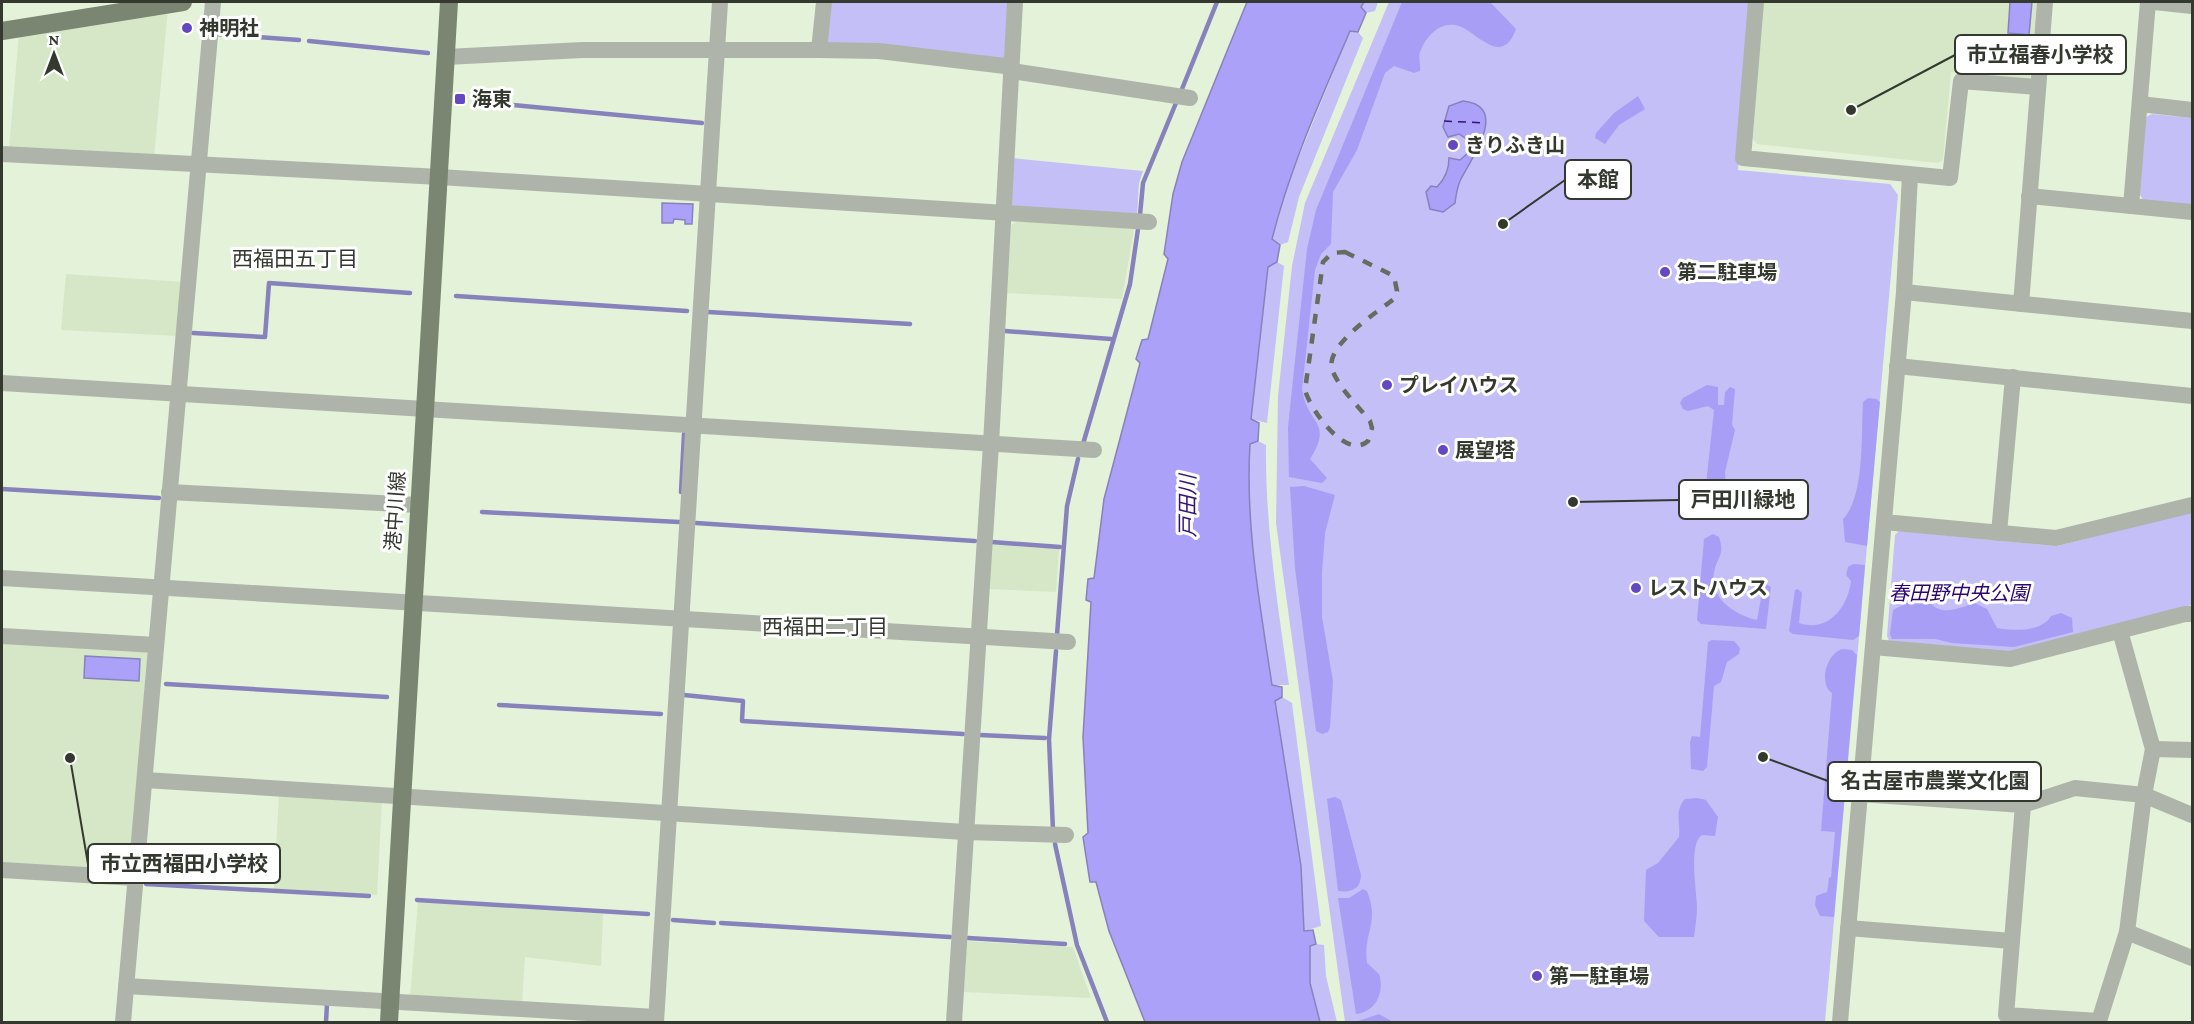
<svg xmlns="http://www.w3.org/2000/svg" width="2194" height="1024" viewBox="0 0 2194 1024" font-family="'Crimson Pro','Noto Sans JP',serif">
<rect width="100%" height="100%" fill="#e4f2d9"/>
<g fill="#d5e7c7">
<path d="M1762,2H2037L2030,80L1951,72L1943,160L1938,163L1757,144L1753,139Z"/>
<path d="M168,9L154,157L9,148L19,34Z"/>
<path d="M1018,221L1134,229L1122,299L1007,293L1011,225Z"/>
<path d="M66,274L183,282L178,336L61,330Z"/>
<path d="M992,543L1059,548L1056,592L989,589Z"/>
<path d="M2,642L148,651L131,865L126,872L2,865Z"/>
<path d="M279,793L382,799L377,895L274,889Z"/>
<path d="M418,902L603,914L601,966L525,957L522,1004L410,997Z"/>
<path d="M967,941L1073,947L1091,998L964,992Z"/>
</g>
<g fill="#c4bff7">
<path d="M827,2H1008L1004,61L827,47Z"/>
<path d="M1364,2H1378L1375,11L1366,13L1361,7Z"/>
<path d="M1389,2H1752L1738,170L1890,184L1898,195L1825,1022H1345L1276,523L1278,396L1292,266L1305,203Z"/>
<path d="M1350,31L1358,32L1363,38L1299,197L1288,242L1280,245L1272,239L1283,196Z"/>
<path d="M2152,114L2192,118V205L2143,200L2139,193L2146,117Z"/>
<path d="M1012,158L1143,171L1139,183L1137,217L1010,206Z"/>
<path d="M1277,262L1284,266L1267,423L1251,419L1268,267Z"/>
<path d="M1258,441L1266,445C1265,526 1278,606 1289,685H1272C1260,605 1245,525 1250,444Z"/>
<path d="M2192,512V605L2010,652L1890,643L1887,636L1895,535L1899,531L2057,546Z"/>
<path d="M1282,697L1292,703L1321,926L1304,931L1301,866L1275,701Z"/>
<path d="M1316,944L1324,945L1326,976L1337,1022H1320L1310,986V946Z"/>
</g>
<g fill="#a89ef6">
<path d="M1402,2H1490L1516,29C1502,68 1477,32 1459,26C1441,20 1426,36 1420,52C1418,57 1421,65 1420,71L1414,73L1394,66L1385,73L1357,150L1333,192L1331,244L1321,254L1315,270L1302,389C1307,425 1334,421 1310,459L1327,478L1322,483L1289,477L1288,428L1291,398L1307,249L1316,210Z"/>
<path d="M1638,96L1645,109L1619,125L1605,144L1595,138L1596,133L1614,113Z"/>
<path d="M1707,385L1718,387V405H1724L1725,392L1730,387L1735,389L1732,425L1735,430L1725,472L1727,511L1723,514L1705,509L1704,503L1714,410L1708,406L1688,411L1683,409L1680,403L1683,398Z"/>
<path d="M1868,398L1876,399L1880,402L1867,546L1845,542L1843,519C1865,497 1861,434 1863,402Z"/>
<path d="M1304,486L1335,495L1325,533L1322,573V617L1333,681L1330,728L1328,732L1322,734L1316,731L1295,568L1290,487Z"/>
<path d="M1713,534L1719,537C1724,553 1720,554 1715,568C1706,596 1734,615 1757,620L1763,587L1766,584L1771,587L1766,629L1701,624L1697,620L1704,539Z"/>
<path d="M1853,564L1865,565L1859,636L1853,640L1793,634L1789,631L1795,590L1798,589L1802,593L1799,623C1828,633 1848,607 1851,581L1846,575L1848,567Z"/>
<path d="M1916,598H1926C1940,618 1956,609 1975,603L1987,609L1997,628C2013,631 2042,632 2051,616L2061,613L2072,618L2073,632L2014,647L1952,643L1935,639H1892L1890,634L1893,610Z"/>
<path d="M1712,640L1734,641L1740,648L1739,654L1727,662L1721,682L1714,686L1707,767L1703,771L1691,769L1690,742L1692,736L1700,737L1708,642Z"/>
<path d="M1843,649L1852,650L1857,655L1834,917L1820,916L1815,905L1816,896L1827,892L1829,878L1831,877L1835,832L1821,831L1832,693C1818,684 1827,652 1843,649Z"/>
<path d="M1335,797L1341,800L1361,875C1361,889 1351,893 1338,891L1327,799Z"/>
<path d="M1697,798L1706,800L1718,817L1715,836L1702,835C1688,844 1697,892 1697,908C1697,918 1695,928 1694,937H1659L1644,921L1646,870L1658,863L1679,837C1681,822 1674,811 1685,799Z"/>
<path d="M1363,889L1367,891C1380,924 1363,931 1367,963L1379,974C1385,992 1376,1012 1356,1014L1338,898H1349Z"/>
<path d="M1379,1014L1393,1022H1359L1358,1021Z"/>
</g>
<g fill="#aba1f9" stroke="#8782bc" stroke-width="1.5">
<path d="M1247,2H1364L1361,7L1366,13L1358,32L1350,31C1321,99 1290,167 1272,239L1280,245L1277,262L1268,267L1251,419L1259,423L1258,441L1250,444C1245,525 1260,605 1272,685L1282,687V697L1275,701L1301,866L1304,931L1313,930L1316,944L1310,946V983L1320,1022H1145L1109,931L1096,882H1090L1083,837L1088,833L1083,737L1091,602L1086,600L1088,579L1094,578L1104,499L1140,363L1136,359L1142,340L1148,339L1168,259L1164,254L1173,194L1182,162Z"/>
<path d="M2010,2H2032L2029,35L2008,33Z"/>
<path d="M1463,101C1511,106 1470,160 1460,181C1457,188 1456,195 1455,203L1443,212L1430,209L1426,192L1431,186L1437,187C1445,179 1449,170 1449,158L1460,160L1469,152L1468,140L1459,134L1448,137L1443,127L1449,106Z"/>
<path d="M662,203L693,204L692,224H685V220L674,219L673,223H662Z"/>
<path d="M85,656L140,659L139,681L84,678Z"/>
</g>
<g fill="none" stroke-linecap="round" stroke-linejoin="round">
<g stroke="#8782bc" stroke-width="4.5">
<path d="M217,34L299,40"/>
<path d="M309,41L428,53"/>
<path d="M1182,89L1217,2"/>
<path d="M513,105L702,123"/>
<path d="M1140,215L1143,183L1176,103"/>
<path d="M456,296L687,311"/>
<path d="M708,312L910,324"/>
<path d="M1005,331L1111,339"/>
<path d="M193,333L265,337L269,283L410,293"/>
<path d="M1083,444L1130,284L1138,229"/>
<path d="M2,489L159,498"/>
<path d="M681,492L684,434"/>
<path d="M482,512L679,522"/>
<path d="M696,523L975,541"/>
<path d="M992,542L1060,547"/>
<path d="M1057,635L1067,506L1078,459"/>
<path d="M166,684L387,697"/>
<path d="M684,695L743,701L742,721L963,734"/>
<path d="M499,705L661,714"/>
<path d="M980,735L1045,738"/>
<path d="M1053,830L1049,739L1056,651"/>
<path d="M1055,844L1077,945L1107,1022"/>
<path d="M146,884L369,896"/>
<path d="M417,900L648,914"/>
<path d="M673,920L714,923"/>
<path d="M721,923L950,937"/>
<path d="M968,938L1065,944"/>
<path d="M324,1003L327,1004L326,1022"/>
</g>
<path stroke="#331378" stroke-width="1.5" stroke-dasharray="8 6" stroke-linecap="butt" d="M1444,121L1486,123"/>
<g stroke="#aeb4aa" stroke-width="16">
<path d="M1756,2L1743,158L1950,178L1961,81L2038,87"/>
<path d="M2154,2L2192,6"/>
<path d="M819,50L824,2"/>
<path d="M446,57L583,50H819L879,51L1005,66L1012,71L1190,98"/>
<path d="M2140,104L2192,110"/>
<path d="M2,154L440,177L1149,222"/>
<path d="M2029,196L2192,212"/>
<path d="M2131,206L2148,2"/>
<path d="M1904,292L2192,321"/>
<path d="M2021,304L2045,2"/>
<path d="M1897,366L2192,396"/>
<path d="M2,383L1094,450"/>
<path d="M169,492L418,505"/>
<path d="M1884,522L2056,538L2192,505"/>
<path d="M1999,533L2013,377"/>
<path d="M2,578L1068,642"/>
<path d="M2,636L156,645"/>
<path d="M1873,647L2010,659L2185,614H2192"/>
<path d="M2153,749L2192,750"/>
<path d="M145,780L965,832L1066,835"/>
<path d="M1860,794L2023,805L2075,788L2144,795L2192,815"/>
<path d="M2023,805L2006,1015L2099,1021L2127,932L2144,795L2153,749L2120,631"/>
<path d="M2,870L135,878"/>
<path d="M1848,928L2012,941"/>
<path d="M2127,932L2192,958"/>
<path d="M126,986L656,1017"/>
<path d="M123,1022L213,2"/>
<path d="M656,1022L720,2"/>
<path d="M954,1022L991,444L1015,2"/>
<path d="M1840,1022L1904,292L1910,175"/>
</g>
<g stroke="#7a8572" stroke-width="18">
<path d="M2,31L183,2"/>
<path d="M389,1022L449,2"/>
</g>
<path stroke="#656d5f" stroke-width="4.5" stroke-dasharray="10 10" stroke-linecap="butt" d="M1345,252L1394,276L1397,291L1395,298C1378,312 1321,347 1333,372C1341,390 1358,406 1370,421L1372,428L1368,441C1346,461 1310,409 1305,390L1323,262L1332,253Z"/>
</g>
<g fill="#6348c1" stroke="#fff" stroke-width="2">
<circle cx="187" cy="28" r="6"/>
<rect x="454" y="93" width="12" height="12" rx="3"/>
<circle cx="1453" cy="145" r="6"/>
<circle cx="1665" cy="272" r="6"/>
<circle cx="1387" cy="385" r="6"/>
<circle cx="1443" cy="450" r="6"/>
<circle cx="1636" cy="588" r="6"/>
<circle cx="1537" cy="976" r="6"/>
</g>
<g text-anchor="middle" stroke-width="6" stroke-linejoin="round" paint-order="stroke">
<g font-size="20" font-weight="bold" fill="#33392f" stroke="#fff" text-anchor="start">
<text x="199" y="35">神明社</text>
<text x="472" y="106">海東</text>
<text x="1465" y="152">きりふき山</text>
<text x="1677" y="279">第二駐車場</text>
<text x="1399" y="392">プレイハウス</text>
<text x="1455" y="457">展望塔</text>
<text x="1648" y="595">レストハウス</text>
<text x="1549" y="983">第一駐車場</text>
</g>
<g font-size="20" fill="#33392f" stroke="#fff">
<text transform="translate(395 511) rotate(-86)" y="7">港中川線</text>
</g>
<g font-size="20" font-style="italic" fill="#2d066f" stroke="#fff">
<text x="1959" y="600">春田野中央公園</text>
</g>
<g font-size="21" fill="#33392f" stroke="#fff">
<text x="295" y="266">西福田五丁目</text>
<text x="825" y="634">西福田二丁目</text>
</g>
<g font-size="21" font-style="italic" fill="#331378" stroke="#fff">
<text transform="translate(1188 506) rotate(-90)" y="7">戸田川</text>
</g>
</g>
<path fill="none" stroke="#33392f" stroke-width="2" d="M1851 110L1955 55M1503 224L1565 180M1573 502L1679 500M1763 757L1828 781M70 758L88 864"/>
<g fill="#33392f" stroke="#fff" stroke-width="2">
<circle cx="1851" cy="110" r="6"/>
<circle cx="1503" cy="224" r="6"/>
<circle cx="1573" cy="502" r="6"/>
<circle cx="1763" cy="757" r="6"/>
<circle cx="70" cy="758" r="6"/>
</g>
<g fill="#fff" stroke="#33392f" stroke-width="2">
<rect x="1955" y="35" width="171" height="39" rx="6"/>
<rect x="1565" y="160" width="66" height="39" rx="6"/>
<rect x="1679" y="480" width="129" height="39" rx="6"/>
<rect x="1828" y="762" width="213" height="39" rx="6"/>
<rect x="88" y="844" width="192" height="39" rx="6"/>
</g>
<g font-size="21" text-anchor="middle" font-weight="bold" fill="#33392f">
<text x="2040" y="62">市立福春小学校</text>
<text x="1598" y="187">本館</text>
<text x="1743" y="507">戸田川緑地</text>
<text x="1935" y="788">名古屋市農業文化園</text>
<text x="184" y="871">市立西福田小学校</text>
</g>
<rect width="2194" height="1024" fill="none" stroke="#33392f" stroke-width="6"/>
<g transform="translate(54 54)" stroke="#ffffff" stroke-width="4.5" paint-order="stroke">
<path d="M0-4.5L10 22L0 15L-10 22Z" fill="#33392f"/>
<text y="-9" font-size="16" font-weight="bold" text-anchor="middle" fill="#33392f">N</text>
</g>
</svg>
